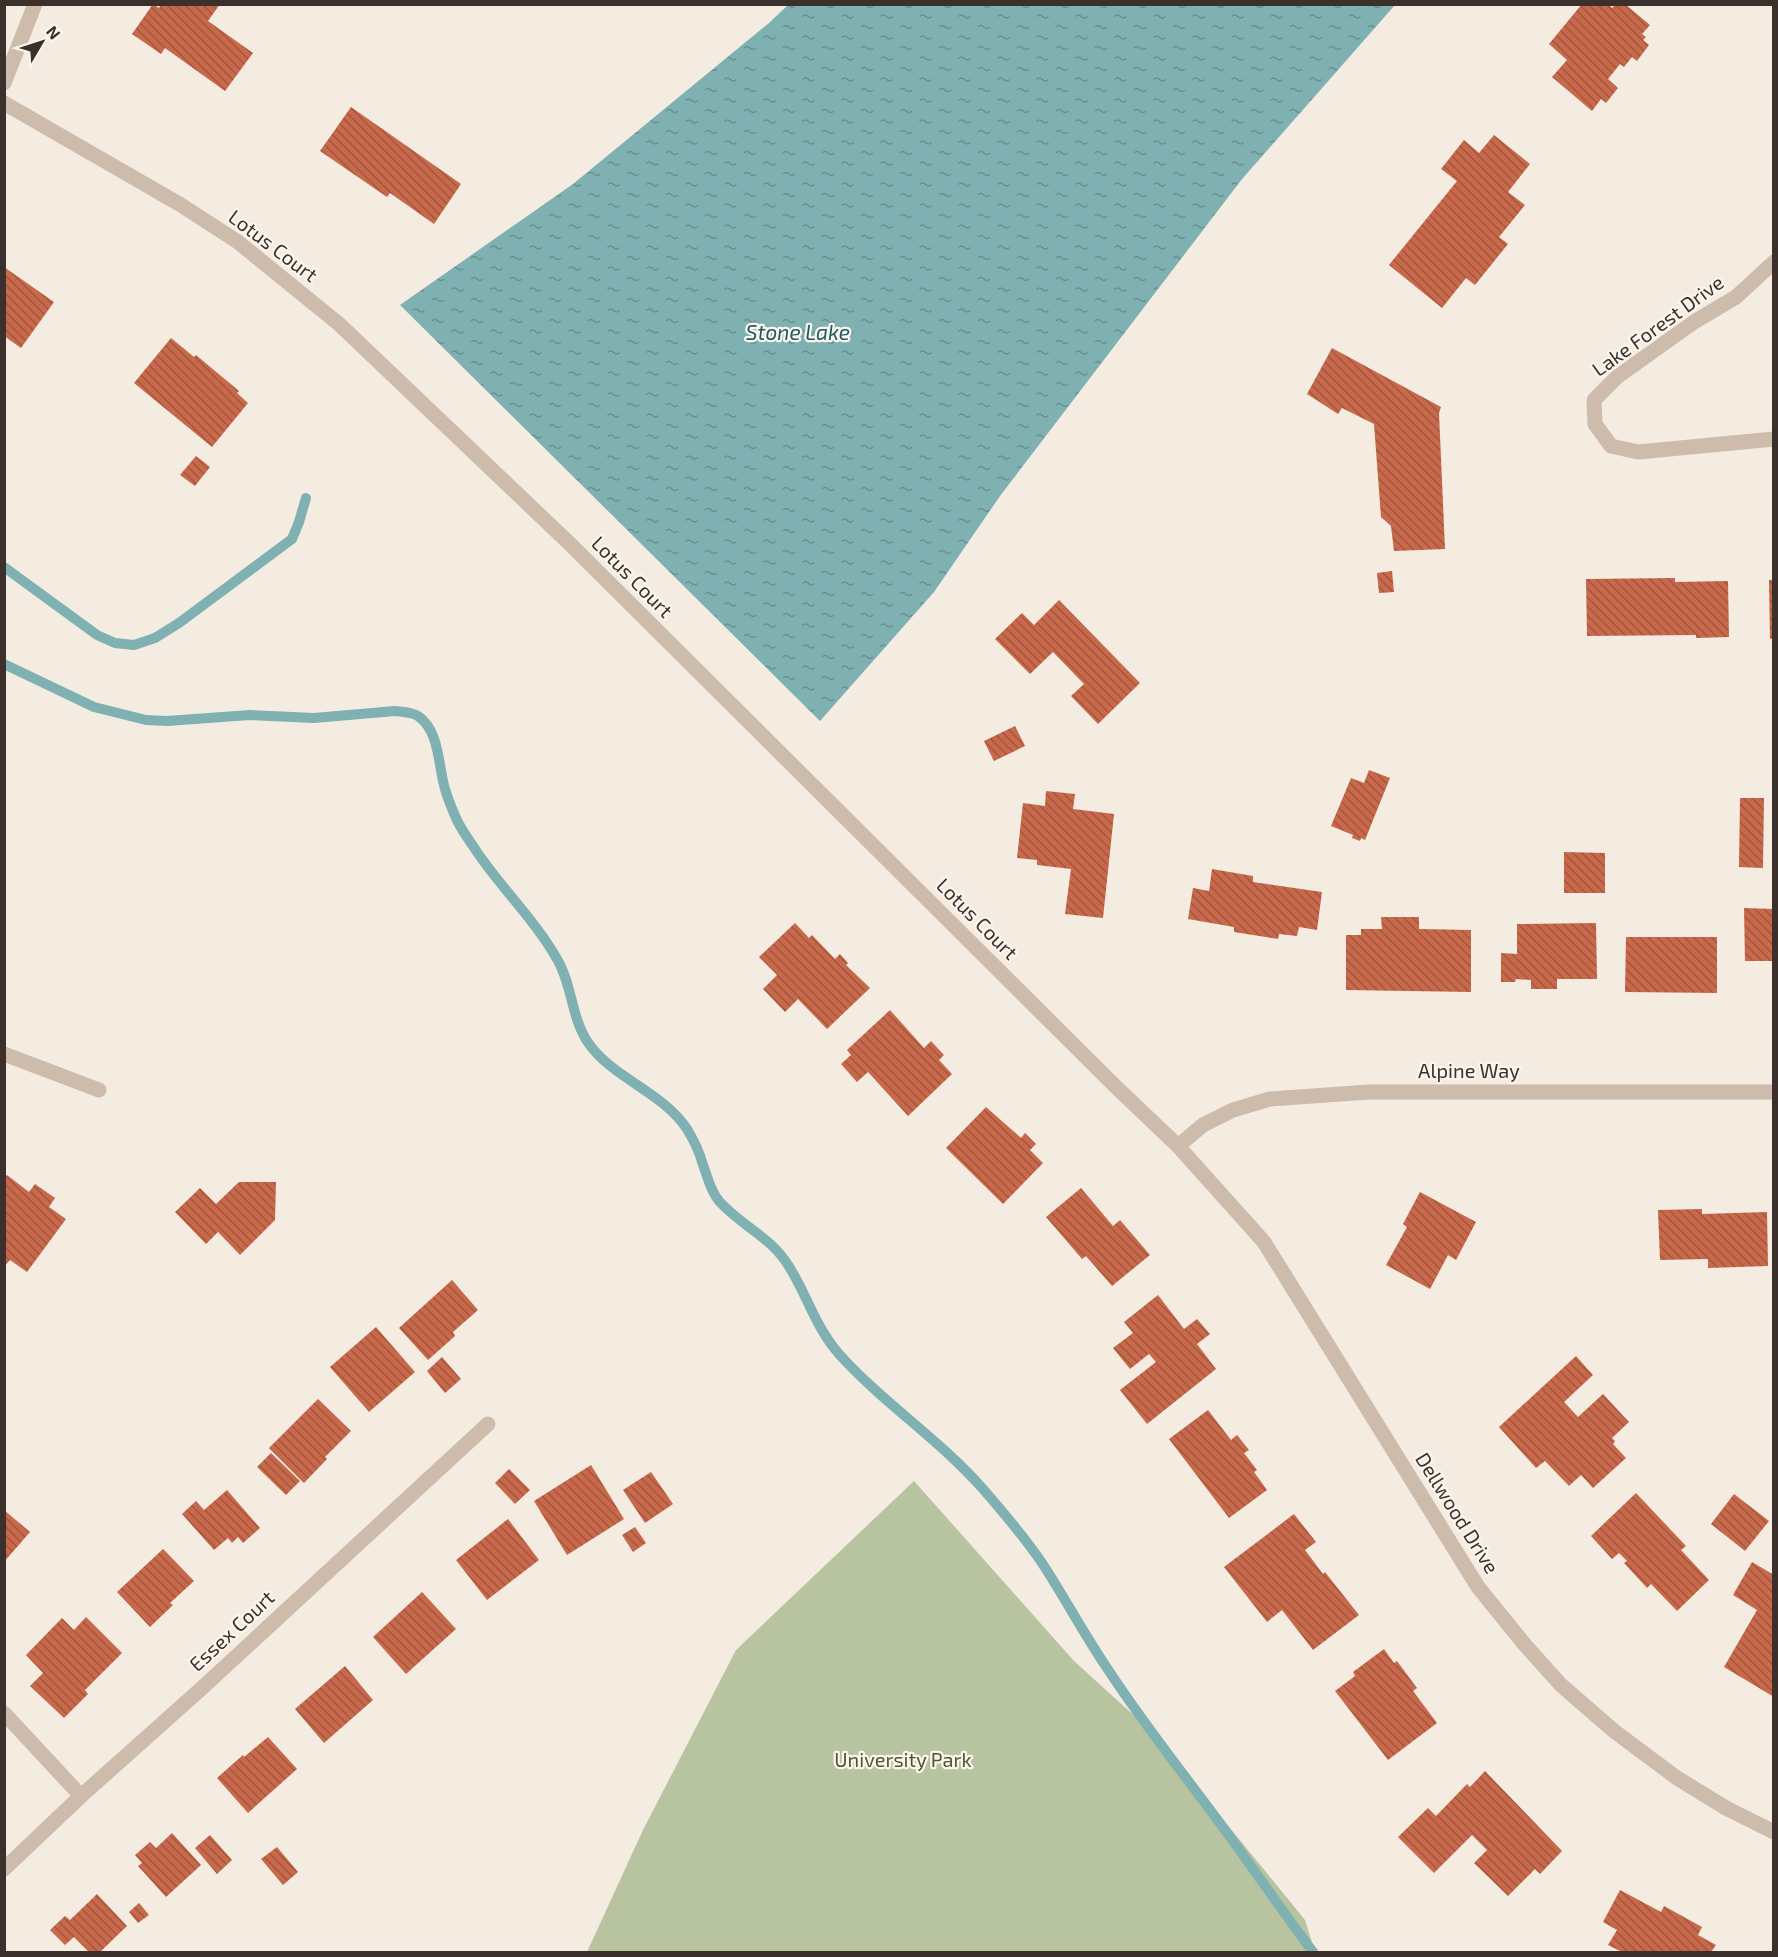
<svg xmlns="http://www.w3.org/2000/svg" width="1778" height="1957" viewBox="0 0 1778 1957" font-family="'Exo 2',sans-serif">
<defs>
<pattern id="water-ripples" width="26" height="14" patternUnits="userSpaceOnUse" patternTransform="scale(1.5)"><rect width="26" height="14" fill="#7fb0b2"/><path d="M2 4q2-2 4 0t4 0M15 11q2-2 4 0t4 0" fill="none" stroke="#699091"/></pattern>
<pattern id="building-back-hatch" width="6" height="6" patternUnits="userSpaceOnUse" patternTransform="scale(1.5)"><rect width="6" height="6" fill="#c8694b"/><path d="M-1 5l2 2M0 0l6 6M5-1l2 2" fill="none" stroke="#a4573f"/></pattern>
</defs>
<rect width="100%" height="100%" fill="#f4ebe1"/>
<path fill="#b8c4a0" d="M914,1481L1074,1661L1150,1730L1305,1920L1315,1952H587L643,1830L736,1650Z"/>
<path fill="url(#water-ripples)" d="M788,5H1395L1242,179L1000,496L934,592L820,721L400,305L573,184L769,23Z"/>
<g fill="none" stroke-linecap="round" stroke-linejoin="round">
<g stroke="#7fb0b2" stroke-width="10">
<path d="M4,567L97,635L115,643L134,645L155,638L179,623L292,539L299,522L306,498"/>
<path d="M4,664L94,707L146,720L167,721L250,715L314,718L395,711C402,712 411,712 418,716C440,731 438,766 445,789C448,799 452,809 456,818C461,830 470,841 477,852C502,889 535,920 557,959C572,984 571,1016 587,1041C611,1078 662,1091 687,1129C693,1139 700,1153 703,1165C708,1178 710,1190 719,1201C740,1225 771,1237 788,1265C807,1294 814,1325 839,1354C883,1403 939,1439 983,1489C1003,1512 1025,1538 1042,1563C1065,1598 1085,1636 1109,1671C1145,1726 1186,1777 1225,1830C1255,1871 1283,1912 1313,1952"/>
</g>
</g>
<g fill="url(#building-back-hatch)">
<path d="M153,4L159,8L161,4H220L208,21L253,53L225,91L165,48L161,54L132,34Z"/>
<path d="M1582,4H1608L1612,8L1615,5H1626L1650,25L1642,34L1646,37L1643,40L1649,45L1637,61L1632,57L1624,67L1620,64L1608,79L1618,88L1606,103L1601,99L1592,111L1552,77L1567,60L1549,44Z"/>
<path d="M351,107L461,184L434,224L390,193L387,197L320,151Z"/>
<path d="M1494,135L1530,164L1508,192L1525,205L1499,237L1508,244L1475,285L1466,278L1442,308L1389,265L1457,181L1441,169L1464,140L1479,153Z"/>
<path d="M4,267L54,302L21,348L4,336Z"/>
<path d="M171,338L194,357L196,355L239,391L237,393L248,403L212,447L134,383Z"/>
<path d="M1332,348L1441,407L1439,413L1445,549L1394,551L1391,526L1381,517L1374,424L1342,408L1338,414L1307,394Z"/>
<path d="M196,456L210,467L195,486L180,475Z"/>
<path d="M1392,571L1394,592L1379,593L1377,573Z"/>
<path d="M1675,578V582L1728,581L1729,637L1696,638V635L1587,636L1586,579Z"/>
<path d="M1769,580H1774V638L1770,639Z"/>
<path d="M1059,600L1140,683L1098,724L1071,696L1084,684L1053,652L1030,674L995,639L1022,613L1034,625Z"/>
<path d="M1015,726L1025,746L994,761L984,741Z"/>
<path d="M1369,770L1390,778L1365,840L1361,838L1360,841L1352,838L1353,835L1331,826L1351,778L1364,783Z"/>
<path d="M1046,791L1075,794L1073,809L1114,814L1103,918L1065,914L1071,869L1037,865V860L1017,858L1023,803L1045,806Z"/>
<path d="M1740,798H1764L1763,868L1739,867Z"/>
<path d="M1564,852L1605,853V893H1564Z"/>
<path d="M1212,869L1253,876V882L1322,892L1317,930L1299,927L1297,936L1279,934L1278,939L1234,932V927L1188,919L1193,888L1209,891Z"/>
<path d="M1744,908L1774,909V961H1745Z"/>
<path d="M1381,917H1419V929L1471,930V992L1346,990V935H1361V929H1382Z"/>
<path d="M795,923L809,938L812,935L835,959L840,954L848,963L846,965L870,988L827,1029L798,999L785,1012L763,989L777,975L759,957Z"/>
<path d="M1596,923L1597,979H1557V989H1531V980L1516,979L1515,982H1501V953L1517,954V924Z"/>
<path d="M1626,937H1717V993L1625,992Z"/>
<path d="M890,1010L924,1048L931,1041L944,1055L939,1060L952,1074L908,1116L868,1072L857,1082L841,1064L851,1055L847,1050Z"/>
<path d="M986,1107L1021,1138L1025,1133L1036,1144L1030,1150L1043,1163L1003,1204L946,1148Z"/>
<path d="M7,1175L29,1192L35,1184L55,1198L49,1207L66,1219L27,1272L10,1260L4,1267V1178Z"/>
<path d="M239,1182H276L275,1220L240,1255L218,1232L206,1244L175,1212L200,1188L216,1204Z"/>
<path d="M1081,1188L1113,1226L1120,1220L1150,1255L1112,1286L1086,1256L1082,1259L1046,1217Z"/>
<path d="M1420,1192L1476,1222L1456,1260L1448,1255L1430,1289L1386,1265L1407,1227L1403,1224Z"/>
<path d="M1702,1209V1214L1767,1212L1768,1266L1708,1268V1259L1660,1260L1658,1210Z"/>
<path d="M452,1280L478,1310L453,1332L455,1336L428,1360L399,1328Z"/>
<path d="M1158,1295L1184,1329L1197,1319L1210,1334L1197,1344L1216,1369L1147,1424L1120,1390L1156,1362L1149,1354L1130,1369L1113,1348L1133,1333L1124,1322Z"/>
<path d="M376,1327L415,1372L369,1412L330,1367Z"/>
<path d="M1576,1356L1593,1375L1564,1402L1578,1417L1603,1394L1629,1422L1612,1438L1615,1441L1613,1444L1626,1458L1593,1488L1581,1475L1569,1486L1545,1461L1536,1468L1499,1427Z"/>
<path d="M442,1357L461,1379L445,1393L427,1371Z"/>
<path d="M318,1399L351,1431L325,1457L327,1459L304,1483L269,1448Z"/>
<path d="M1208,1410L1231,1440L1237,1435L1249,1450L1244,1453L1257,1470L1254,1472L1267,1490L1229,1518L1169,1439Z"/>
<path d="M271,1453L300,1481L286,1495L257,1467Z"/>
<path d="M591,1465L624,1519L567,1555L534,1501Z"/>
<path d="M509,1469L530,1490L515,1504L495,1483Z"/>
<path d="M651,1472L673,1504L645,1523L623,1490Z"/>
<path d="M227,1490L260,1528L243,1543L238,1537L232,1543L228,1538L214,1550L182,1514L196,1501L204,1510Z"/>
<path d="M1636,1493L1686,1546L1681,1550L1709,1580L1677,1611L1651,1584L1647,1588L1624,1563L1627,1561L1619,1553L1612,1559L1591,1536Z"/>
<path d="M1734,1494L1769,1521L1745,1551L1711,1524Z"/>
<path d="M4,1510L30,1532L4,1562Z"/>
<path d="M1294,1514L1316,1542L1305,1550L1323,1574L1325,1572L1359,1615L1313,1650L1282,1610L1267,1622L1224,1567Z"/>
<path d="M508,1519L539,1560L487,1600L456,1560Z"/>
<path d="M635,1527L646,1543L633,1552L622,1535Z"/>
<path d="M163,1549L194,1581L170,1603L173,1605L150,1627L117,1592Z"/>
<path d="M1752,1562L1774,1575V1697L1724,1667L1757,1610L1733,1595Z"/>
<path d="M422,1592L456,1629L406,1674L373,1637Z"/>
<path d="M86,1617L122,1653L85,1690L88,1694L64,1718L30,1686L43,1673L26,1655L62,1618L74,1630Z"/>
<path d="M1384,1649L1394,1663L1397,1661L1417,1688L1413,1691L1437,1723L1388,1760L1335,1691L1355,1676L1353,1672Z"/>
<path d="M345,1666L373,1700L324,1743L295,1709Z"/>
<path d="M268,1737L297,1769L248,1813L217,1778L243,1755L244,1757Z"/>
<path d="M1485,1771L1562,1851L1540,1874L1535,1869L1508,1896L1474,1863L1487,1850L1472,1835L1434,1873L1398,1837L1428,1808L1436,1816L1467,1784L1470,1787Z"/>
<path d="M172,1833L201,1865L166,1897L138,1866L142,1863L135,1855L150,1842L156,1848Z"/>
<path d="M210,1835L232,1860L217,1874L195,1848Z"/>
<path d="M277,1847L298,1872L283,1885L261,1859Z"/>
<path d="M1620,1890L1661,1912L1664,1906L1702,1927L1698,1935L1716,1945L1711,1952H1622L1608,1945L1617,1930L1603,1922Z"/>
<path d="M97,1894L127,1926L100,1952H89L74,1937L65,1945L50,1930L65,1916L70,1920Z"/>
<path d="M139,1903L149,1915L138,1923L129,1912Z"/>
</g>
<g fill="none" stroke-linecap="round" stroke-linejoin="round">
<g stroke="#cdbbac" stroke-width="15">
<path d="M4,83L35,4"/>
<path d="M4,103L181,205L238,242L339,324L570,544L1115,1086L1178,1146L1264,1242L1478,1587L1525,1645L1561,1685L1614,1731L1677,1778L1726,1808L1774,1832"/>
<path d="M1774,262L1736,297L1694,322L1617,377L1594,400L1595,424L1611,446L1638,452L1774,439"/>
<path d="M4,1054L99,1090"/>
<path d="M1178,1146L1203,1125L1233,1110L1270,1099L1369,1092H1774"/>
<path d="M4,1713L81,1796"/>
<path d="M4,1869L81,1796L202,1688L488,1424"/>
</g>
</g>
<g text-anchor="middle" stroke-width="4.5" stroke-linejoin="round" paint-order="stroke">
<g font-size="20" fill="#3b302b" stroke="#fbf5ee">
<text transform="translate(273 246) rotate(37)" y="7">Lotus Court</text>
<text transform="translate(1658 326) rotate(-36)" y="7">Lake Forest Drive</text>
<text transform="translate(632 577) rotate(45)" y="7">Lotus Court</text>
<text transform="translate(977 919) rotate(45)" y="7">Lotus Court</text>
<text x="1469" y="1078">Alpine Way</text>
<text transform="translate(1457 1513) rotate(58)" y="7">Dellwood Drive</text>
<text transform="translate(232 1631) rotate(-43)" y="7">Essex Court</text>
</g>
<g font-size="20" fill="#4a5a2e" stroke="#fbf5ee">
<text x="903" y="1767">University Park</text>
</g>
<g font-size="21" font-style="italic" fill="#1f5a5e" stroke="#fbf5ee">
<text x="798" y="340">Stone Lake</text>
</g>
</g>
<rect width="1778" height="1957" fill="none" stroke="#3b302b" stroke-width="12"/>
<g transform="translate(42 42) rotate(51)" stroke="#fbf5ee" stroke-width="4.5" paint-order="stroke">
<path d="M0-4.5L10 22L0 15L-10 22Z" fill="#3b302b"/>
<text y="-9" font-size="16" font-weight="bold" text-anchor="middle" fill="#3b302b">N</text>
</g>
</svg>
